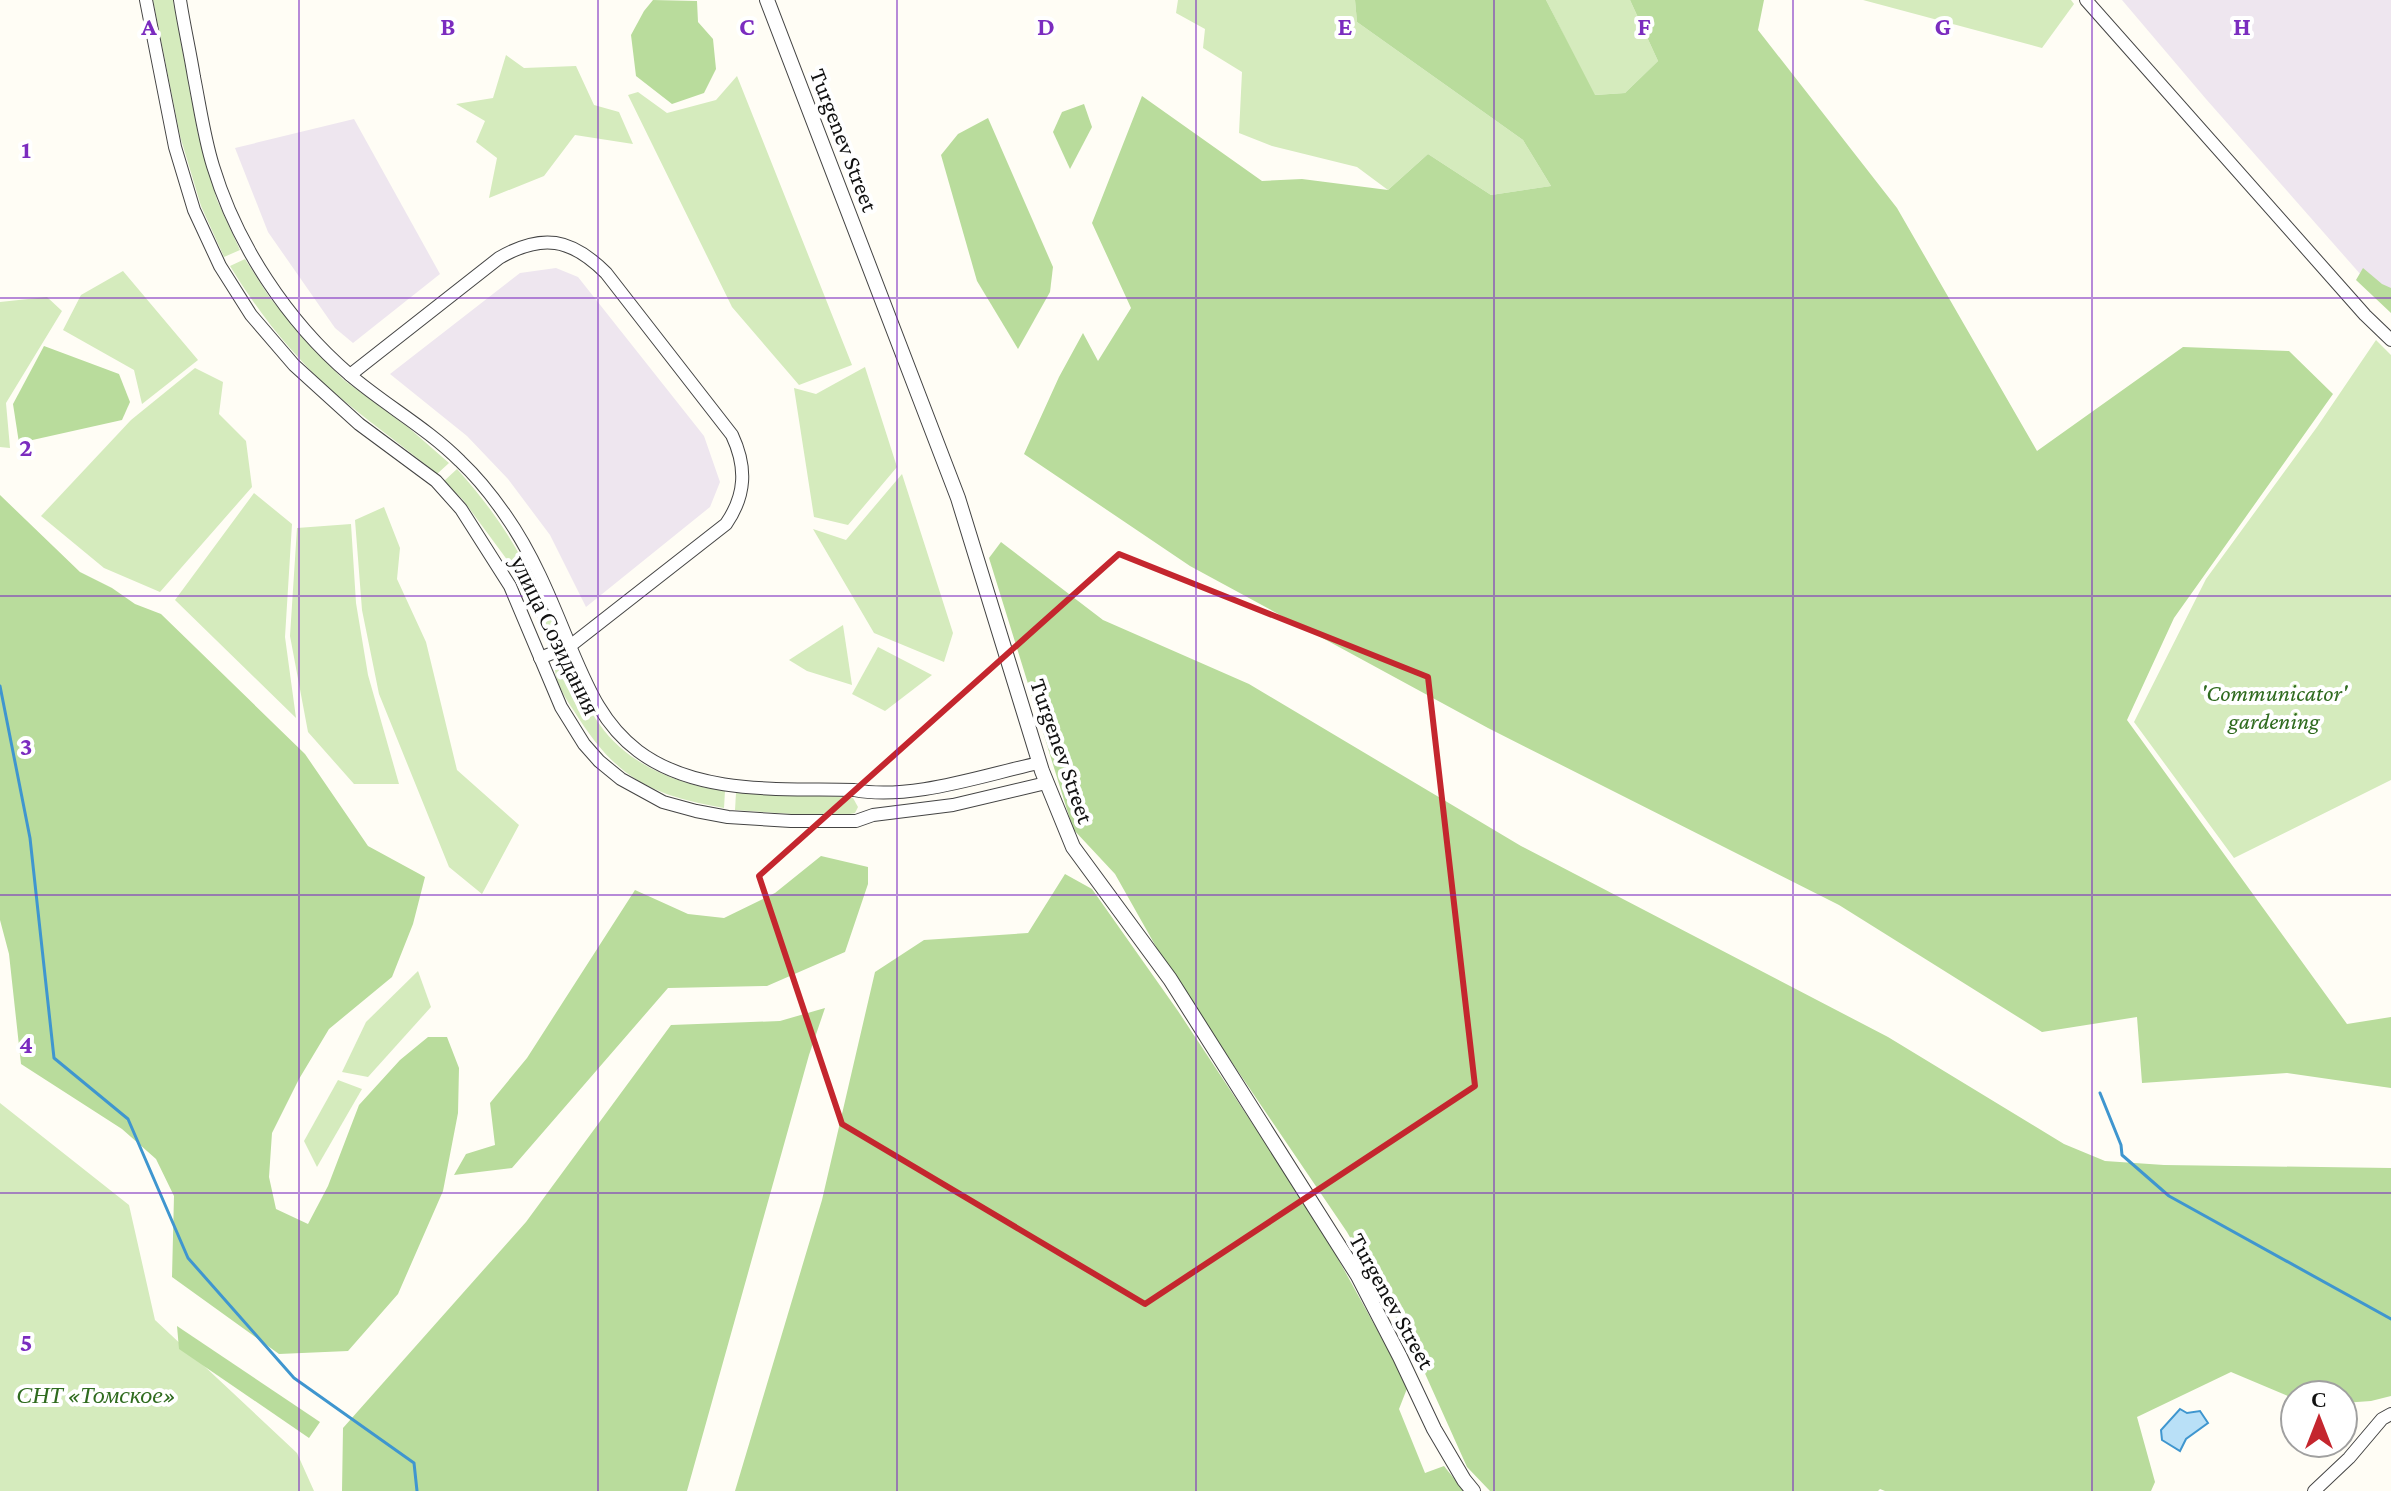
<svg xmlns="http://www.w3.org/2000/svg" width="2391" height="1491" viewBox="0 0 2391 1491" font-family="'Crimson Pro',serif">
<rect width="100%" height="100%" fill="#fffdf5"/>
<g fill="#eee6ef">
<path d="M2122,0H2391V309L2206,99Z"/>
<path d="M354,119L440,274L353,343L335,328L268,232L235,148Z"/>
<path d="M556,268L578,277L704,436L720,482L710,507L586,607L550,535L508,479L467,436L390,374L520,273Z"/>
</g>
<g fill="#d5ebbd">
<path d="M153,0H173L198,134L217,200L240,250L224,257L201,206L180,136Z"/>
<path d="M1178,0H1355L1357,22L1523,140L1551,186L1491,195L1428,154L1388,190L1357,167L1272,146L1239,133L1242,72L1203,48L1205,29L1176,13Z"/>
<path d="M1546,0H1630L1658,61L1625,93L1594,95Z"/>
<path d="M1863,0H2071L2074,4L2042,48Z"/>
<path d="M506,55L524,68L576,66L594,105L619,112L633,144L575,135L544,176L489,198L497,158L476,142L485,121L456,104L493,98Z"/>
<path d="M737,76L852,365L799,385L732,307L628,95L638,92L667,113L716,100Z"/>
<path d="M245,259L270,298L310,346L344,380L409,428L449,463L437,474C402,445 365,419 331,390C291,354 258,312 230,266Z"/>
<path d="M123,271L198,360L142,404L134,370L63,330L81,295Z"/>
<path d="M47,297L62,311L6,403L10,448L0,447V302Z"/>
<path d="M2376,340L2391,355V780L2234,858L2134,722L2206,579L2317,427Z"/>
<path d="M865,367L897,467L848,525L814,517L794,388L816,394Z"/>
<path d="M195,368L223,382L219,414L246,441L252,487L160,592L104,568L41,516L131,420Z"/>
<path d="M457,469C506,523 530,569 558,635V644L546,639L522,580L463,500L444,481Z"/>
<path d="M902,474L953,633L944,662L874,633L813,529L846,540Z"/>
<path d="M254,493L292,524L285,637L296,718L175,600Z"/>
<path d="M384,507L400,548L397,579L426,642L457,770L519,825L482,894L449,867L379,694L362,610L355,520Z"/>
<path d="M351,524L356,603L368,675L399,784H354L308,732L290,636L297,528Z"/>
<path d="M843,625L852,685L807,671L789,660Z"/>
<path d="M878,647L932,675L885,711L852,694Z"/>
<path d="M561,663L567,664L571,669C580,687 588,709 600,725C628,765 679,785 725,791L724,808C649,795 615,777 574,711C566,699 554,681 555,666Z"/>
<path d="M736,793L848,797L853,798L858,807L855,813L850,814H792L735,810Z"/>
<path d="M418,971L431,1007L368,1077L342,1072L366,1022Z"/>
<path d="M338,1080L362,1089L317,1167L304,1141Z"/>
<path d="M0,1103L129,1205L155,1320L297,1453L314,1491H0Z"/>
</g>
<g fill="#b9dc9c">
<path d="M653,0L697,1L698,22L713,39L716,69L704,93L672,104L636,76L631,35L644,11Z"/>
<path d="M1355,0H1546L1595,95L1625,93L1658,61L1630,0H1764L1758,30L1897,208L2037,451L2183,347L2289,351L2333,394L2174,618L2127,720L2347,1024L2391,1017V1088L2287,1073L2142,1083L2137,1017L2042,1032L1839,905L1488,728L1190,566L1024,454L1059,377L1083,333L1098,361L1131,308L1092,223L1142,96L1262,181L1302,179L1388,190L1428,154L1491,195L1551,186L1523,140L1357,22Z"/>
<path d="M1084,104L1092,127L1070,169L1053,132L1062,112Z"/>
<path d="M988,118L1053,267L1050,292L1018,349L977,281L941,155L958,134Z"/>
<path d="M2363,268L2382,284L2391,288V313L2356,280Z"/>
<path d="M44,346L119,374L130,402L122,420L19,443L13,404Z"/>
<path d="M0,495L80,572L112,588L135,604L161,614L305,754L368,846L425,877L413,924L392,977L329,1029L299,1079L272,1133L269,1177L276,1209L308,1224L328,1186L359,1105L400,1060L428,1037H447L459,1068L458,1113L443,1191L398,1294L348,1351L279,1354L172,1277L174,1196L156,1159L122,1129L21,1064L9,954L0,920Z"/>
<path d="M1001,542L1103,620L1249,684L1521,846L1888,1037L2064,1144L2105,1161L2164,1165L2391,1168V1396L2371,1401L2343,1403V1395H2295V1399L2231,1372L2137,1417L2155,1482L2151,1491H1885L1880,1489L1878,1491H1490L1467,1467L1414,1349L1347,1232L1168,968L1115,874L1073,829L989,558Z"/>
<path d="M821,856L868,867V884L845,952L767,986L668,988L512,1168L454,1175L466,1154L495,1145L490,1103L527,1058L635,890L688,914L724,918L775,893Z"/>
<path d="M1065,874L1092,889L1178,1011L1320,1226L1408,1386L1399,1409L1425,1473L1444,1466L1464,1491H735L822,1200L875,972L924,940L1028,933Z"/>
<path d="M825,1008L809,1055L687,1491H342L343,1428L526,1222L671,1025L780,1021Z"/>
<path d="M177,1326L320,1422L309,1438L179,1349Z"/>
</g>
<path fill="#b9e0f7" stroke="#3f96cf" stroke-width="2" d="M2180,1409L2187,1413L2200,1411L2208,1423L2186,1439L2180,1451L2162,1440L2161,1430Z"/>
<g fill="none" stroke-linecap="round" stroke-linejoin="round">
<g stroke="#3f96cf" stroke-width="3">
<path d="M0,686L30,838L54,1058L128,1119L188,1258L294,1378L414,1463L417,1491"/>
<path d="M2100,1093L2121,1145L2122,1155L2169,1196L2391,1319"/>
</g>
<g stroke="#444" stroke-width="14">
<g id="minor">
<path d="M146,0L175,147L194,210L220,266L251,315L294,365L359,424L436,481L461,509L510,586L561,707L584,744L599,761L621,779L663,802L696,811L728,817L791,821H856L873,815L953,805L1046,783"/>
<path d="M180,0C184,26 190,52 194,77C200,107 204,137 213,166C237,245 287,321 350,375C385,405 427,428 460,461C477,477 493,497 506,516C534,556 552,602 570,646C587,686 602,724 638,751C698,796 783,788 854,790C910,801 983,775 1039,763"/>
<path d="M2086,0L2365,315L2391,340"/>
<path d="M350,375L499,258C542,233 571,238 606,273L732,435C747,467 746,495 726,524L570,646L540,658"/>
<path d="M2314,1491L2349,1458L2382,1419L2391,1414"/>
</g>
</g>
<g stroke="#444" stroke-width="16">
<path id="tertiary" d="M767,0L958,498L1042,771L1073,847L1170,979L1358,1276L1400,1357L1434,1429L1464,1480L1473,1491"/>
</g>
<use href="#minor" stroke="#fff" stroke-width="12"/>
<use href="#tertiary" stroke="#fff" stroke-width="14"/>
</g>
<path fill="none" stroke="#c4262e" stroke-width="6" stroke-linejoin="round" d="M1119,554L1428,677L1475,1086L1145,1304L842,1124L759,876Z"/>
<path fill="none" stroke="#7b2cbf" stroke-width="2" stroke-opacity="0.55" d="M299,0V1491M598,0V1491M897,0V1491M1196,0V1491M1494,0V1491M1793,0V1491M2092,0V1491M0,298H2391M0,596H2391M0,895H2391M0,1193H2391"/>
<g text-anchor="middle" stroke-width="8" stroke-linejoin="round" paint-order="stroke">
<g font-size="24" fill="#111" stroke="#fff">
<text transform="translate(844 140) rotate(69)" y="8">Turgenev Street</text>
<text transform="translate(555 635) rotate(64)" y="8">улица Созидания</text>
<text transform="translate(1062 751) rotate(71)" y="8">Turgenev Street</text>
<text transform="translate(1392 1301) rotate(61)" y="8">Turgenev Street</text>
</g>
<g font-size="24" font-style="italic" fill="#2f6b1f" stroke="#fff">
<text x="2274" y="701">'Communicator'<tspan x="2274" dy="28">gardening</tspan></text>
<text x="96" y="1403">СНТ «Томское»</text>
</g>
</g>
<g font-size="26" text-anchor="middle" font-weight="bold" fill="#7b2cbf" stroke="#fff" stroke-width="8" stroke-linejoin="round" paint-order="stroke">
<text x="149" y="35">A</text>
<text x="448" y="35">B</text>
<text x="747" y="35">C</text>
<text x="1046" y="35">D</text>
<text x="1345" y="35">E</text>
<text x="1644" y="35">F</text>
<text x="1943" y="35">G</text>
<text x="2242" y="35">H</text>
<text x="26" y="158">1</text>
<text x="26" y="456">2</text>
<text x="26" y="755">3</text>
<text x="26" y="1053">4</text>
<text x="26" y="1351">5</text>
</g>
<g transform="translate(2319 1419)"><circle r="38" fill="#ffffff" stroke="#a0a0a0" stroke-width="2"/>
<path d="M0-6L14 30L0 20L-14 30Z" fill="#c4262e"/>
<text y="-12" font-size="22" font-weight="bold" text-anchor="middle" fill="#111111">С</text>
</g>
</svg>
